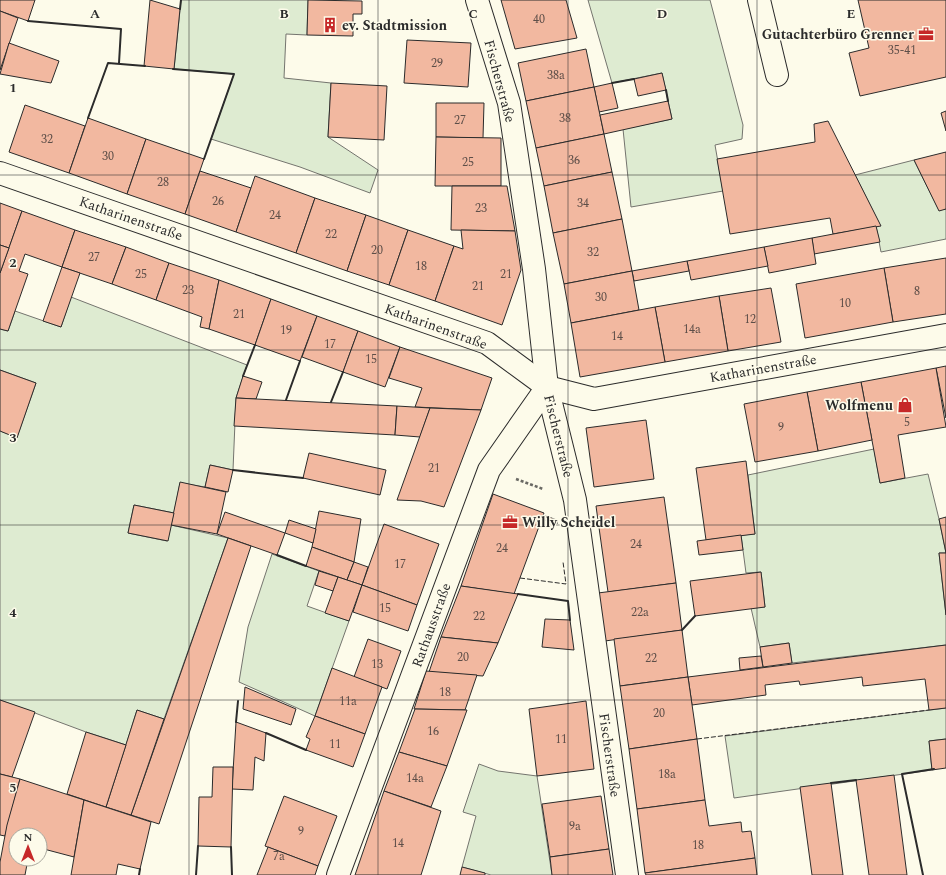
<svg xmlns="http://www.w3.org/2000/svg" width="946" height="875" viewBox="0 0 946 875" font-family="Spectral,serif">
<rect width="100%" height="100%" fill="#fdfbea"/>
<g fill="#deebd1" stroke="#74746e">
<path d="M181,0H308L307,35L286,34L284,78L331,83L328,137L378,170L370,193L300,167L211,139L234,74L174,69Z"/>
<path d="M588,0H710L743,125L742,139L715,145L723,191L631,207L623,129L672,119L662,73L612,83Z"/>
<path d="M914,160L939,210L946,209V239L881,252L876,226L880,225L855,175Z"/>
<path d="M71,297L247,365L236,398L233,470L210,465L205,487L180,483L174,513L134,505L128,533L167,541L171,525L228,538L164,719L137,710L126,745L86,732L0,700V431L17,437L36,383L0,370V329L8,331L15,311L61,327Z"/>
<path d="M874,449L880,483L928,474L939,519L946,553H939L946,615V645L792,663L789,643L760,647L751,608L765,607L761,572L746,573L741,535L755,534L748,475Z"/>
<path d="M272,554L319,571L307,606L349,621L315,716L239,682L248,627Z"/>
<path d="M946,708V739L929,741L932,770L734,798L725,736Z"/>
<path d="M479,764L498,771L537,776L552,875H491L462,867L476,816L463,812Z"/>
</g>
<g fill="#f2b8a0" stroke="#2b2b2b">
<path d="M0,0H35L28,21L0,11Z"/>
<path d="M150,0L180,9L174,69L144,66Z"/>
<path d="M308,0L362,1V14H353V36L307,35Z"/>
<path d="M501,0H566L577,38L515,49Z"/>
<path d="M858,0H946V77L860,96L849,53L869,48Z"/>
<path d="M0,11L18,18L0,70Z"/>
<path d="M407,40L471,43L468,87L404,83Z"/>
<path d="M9,43L59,61L51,83L0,74Z"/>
<path d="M586,49L594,87L526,101L518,63Z"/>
<path d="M662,73L666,90L638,96L634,79Z"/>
<path d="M331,83L387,86L384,140L328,137Z"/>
<path d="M612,83L618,108L599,112L594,87Z"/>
<path d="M594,87L604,134L536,148L526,101Z"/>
<path d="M668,101L672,119L604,134L600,115Z"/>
<path d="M436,103H484L483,138L436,137Z"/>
<path d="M25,105L85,126L69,173L9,152Z"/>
<path d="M946,111V131L941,113Z"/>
<path d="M88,118L146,139L127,194L69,173Z"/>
<path d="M828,121L881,226L833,234L830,218L730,234L717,159L815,142L814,124Z"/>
<path d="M604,134L612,172L544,186L536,148Z"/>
<path d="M436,137L501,138V186H435Z"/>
<path d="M146,139L204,159L185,214L127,194Z"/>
<path d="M946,152V209L939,211L914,160Z"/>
<path d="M200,171L251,188L236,232L185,214Z"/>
<path d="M612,172L622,219L553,233L544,186Z"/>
<path d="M255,176L315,198L296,253L236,232Z"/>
<path d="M452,186H507L515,231L451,230Z"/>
<path d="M315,198L366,215L347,271L296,253Z"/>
<path d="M0,203L22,211L9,248L0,245Z"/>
<path d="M22,211L75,230L62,267L25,254L19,271L28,274L8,331L0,329V273Z"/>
<path d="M366,215L408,230L389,285L347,271Z"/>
<path d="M622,219L632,271L564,284L553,233Z"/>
<path d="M876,226L880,242L814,254L812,238Z"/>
<path d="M75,230L126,247L112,284L62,267Z"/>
<path d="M408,230L454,246L435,301L389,285Z"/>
<path d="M461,230L515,231L521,270L502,325L435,301L454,246L463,249Z"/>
<path d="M812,238L816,264L769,273L764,247Z"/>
<path d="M0,245L9,248L0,273Z"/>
<path d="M126,247L169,263L156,300L112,284Z"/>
<path d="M764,247L768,266L691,280L687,261Z"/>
<path d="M946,258V314L893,322L884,268Z"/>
<path d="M687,261L689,271L634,281L632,271Z"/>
<path d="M169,263L219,280L209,329L200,327L202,317L156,300Z"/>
<path d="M62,267L80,273L61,327L43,321Z"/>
<path d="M884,268L893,322L805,338L796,284Z"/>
<path d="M632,271L639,310L571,323L564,284Z"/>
<path d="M219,280L271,299L255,345L209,329Z"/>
<path d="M771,288L781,342L728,351L719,296Z"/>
<path d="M719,296L728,351L665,362L655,307Z"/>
<path d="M271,299L317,316L300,361L255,345Z"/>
<path d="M655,307L665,362L580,377L571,323Z"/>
<path d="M317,316L358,331L343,372L302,357Z"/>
<path d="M358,331L400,347L385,387L343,372Z"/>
<path d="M400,347L492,378L481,410L415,407L422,388L389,378Z"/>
<path d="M946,366V418L936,368Z"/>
<path d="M936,368L946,427L898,435L905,478L880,483L861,382Z"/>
<path d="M0,370L36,383L17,438L0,431Z"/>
<path d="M243,376L262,382L256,399L236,398Z"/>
<path d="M861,382L872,440L818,451L807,392Z"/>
<path d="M807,392L818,451L755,462L744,404Z"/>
<path d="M236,398L397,406L395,435L234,426Z"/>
<path d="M397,406L430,408L420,437L395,435Z"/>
<path d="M430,408L481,410L444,507L421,501L397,500Z"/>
<path d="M646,420L654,479L594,487L586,428Z"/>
<path d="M309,453L386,470L380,495L303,478Z"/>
<path d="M746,461L755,534L706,540L696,468Z"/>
<path d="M210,465L233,470L228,492L205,487Z"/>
<path d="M180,482L226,492L217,534L171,525Z"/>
<path d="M493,494L544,513L514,594L461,586Z"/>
<path d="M664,497L676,583L608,592L596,506Z"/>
<path d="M134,505L174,513L168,541L128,533Z"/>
<path d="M319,511L361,519L354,562L312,547Z"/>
<path d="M225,512L285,533L277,555L217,534Z"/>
<path d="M543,515L557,520V524L542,519Z"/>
<path d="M946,517V553L939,519Z"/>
<path d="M289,520L316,529L313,543L285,533Z"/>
<path d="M384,524L439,544L417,605L362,585Z"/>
<path d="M741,535L743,550L699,555L697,541Z"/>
<path d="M228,538L251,546L159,824L131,815Z"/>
<path d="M312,547L354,562L347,580L306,566Z"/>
<path d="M939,553H946V615Z"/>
<path d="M354,562L368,567L362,585L347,580Z"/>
<path d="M319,571L338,577L333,591L315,585Z"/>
<path d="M761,572L765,607L695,616L690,581Z"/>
<path d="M338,577L362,585L349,621L325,613Z"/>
<path d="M676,583L682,630L605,641L598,593Z"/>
<path d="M362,585L417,605L408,631L353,612Z"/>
<path d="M461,586L518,594L498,643L441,637Z"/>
<path d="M545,619L570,620L574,650L542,647Z"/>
<path d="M682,630L688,677L620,686L614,639Z"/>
<path d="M441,637L498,643L483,676L429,672Z"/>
<path d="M368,639L401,651L387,689L354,677Z"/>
<path d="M789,643L792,663L763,667L760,647Z"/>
<path d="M946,645V708L929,710L925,679L863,686L862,677L800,685L799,681L765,685L766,695L692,705L688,677Z"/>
<path d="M761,656L763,667L740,670L739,658Z"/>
<path d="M332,668L382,687L365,734L315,716Z"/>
<path d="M426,671L477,675L465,710L414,709Z"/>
<path d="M688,677L697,739L629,749L620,686Z"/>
<path d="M245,687L296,709L291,725L243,709Z"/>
<path d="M0,700L35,712L12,777L0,774Z"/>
<path d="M586,701L594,769L537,776L529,709Z"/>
<path d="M415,709L467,710L447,766L399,752Z"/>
<path d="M137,710L164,719L131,815L106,807Z"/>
<path d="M315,716L365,734L353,767L306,750L310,739L306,737Z"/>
<path d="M236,722L266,733L264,761L255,757L253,790L232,789Z"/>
<path d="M86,732L126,745L106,807L67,794Z"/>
<path d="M697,739L705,800L637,809L629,749Z"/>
<path d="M946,739V768L932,770L929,741Z"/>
<path d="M399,752L447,766L431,807L384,791Z"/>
<path d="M213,767H233L231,847L198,846L199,797H212Z"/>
<path d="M0,774L20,779L5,836L0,835Z"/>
<path d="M894,775L907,875H869L856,780Z"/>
<path d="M20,779L84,800L74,857L40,848V835H16V859H28L25,875H0V862L7,825Z"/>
<path d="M831,783L843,875H812L800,787Z"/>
<path d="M384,791L441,811L421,875H355Z"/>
<path d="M284,796L337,816L318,866L265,846Z"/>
<path d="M601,796L609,849L550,857L542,804Z"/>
<path d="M84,800L151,822L140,869L118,864L116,875H71Z"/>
<path d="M705,800L709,826L741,822L742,832L751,831L755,858L645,873L637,809Z"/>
<path d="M268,847L318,866L315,875H257Z"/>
<path d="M609,849L613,875H552L550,857Z"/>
<path d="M755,858L757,875H646L645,873Z"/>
<path d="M462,867L485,873V875H460Z"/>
</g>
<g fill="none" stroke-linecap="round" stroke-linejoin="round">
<g stroke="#2b2b2b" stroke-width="24">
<g id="minor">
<path d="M477,0L509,103L534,269L547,387L575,500L627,875"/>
<path d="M759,0L777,75"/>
<path d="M0,173L487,343L547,387L594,399L946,335"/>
<path d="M338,875L489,470L547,387"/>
</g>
</g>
<path stroke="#6a6964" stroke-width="2.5" stroke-dasharray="3 2" stroke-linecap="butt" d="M516,479L543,489"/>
<use href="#minor" stroke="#fdfbea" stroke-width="22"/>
<g stroke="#2b2b2b" stroke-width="1" stroke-dasharray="5 2" stroke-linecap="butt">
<path d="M520,578L566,584L563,562"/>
<path d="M697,739L929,710"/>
</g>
<g stroke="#2b2b2b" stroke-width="2">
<path d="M180,9L181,0"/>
<path d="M28,21L121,29L119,63"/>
<path d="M173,69L234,74L204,159"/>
<path d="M612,83L634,79"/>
<path d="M666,90L668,101"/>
<path d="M88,118L108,63L145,66"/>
<path d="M243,376L255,345"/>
<path d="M286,400L300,361"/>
<path d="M331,402L343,372"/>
<path d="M233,470L303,478"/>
<path d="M277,555L306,566"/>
<path d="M518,594L568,601L570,620"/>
<path d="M682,630L695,616"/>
<path d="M236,722L238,701"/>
<path d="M266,733L306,750"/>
<path d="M831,783L856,780"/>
<path d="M231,847L232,875"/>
<path d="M139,875L140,869"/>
<path d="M196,875L198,846"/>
<path d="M923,875L902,774L934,769"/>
</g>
</g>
<path fill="none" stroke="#2b2b2b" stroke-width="1" stroke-opacity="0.55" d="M189,0V875M378,0V875M568,0V875M757,0V875M0,175H946M0,350H946M0,525H946M0,700H946"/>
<defs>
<g id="building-bare" transform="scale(1.2)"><path d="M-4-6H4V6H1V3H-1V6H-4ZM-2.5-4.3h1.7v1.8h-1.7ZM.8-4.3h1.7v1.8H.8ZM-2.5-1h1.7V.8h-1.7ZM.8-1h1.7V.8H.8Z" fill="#c62828" stroke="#fdfbea" stroke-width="2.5" paint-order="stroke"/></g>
<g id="office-bare" transform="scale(1.2)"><path d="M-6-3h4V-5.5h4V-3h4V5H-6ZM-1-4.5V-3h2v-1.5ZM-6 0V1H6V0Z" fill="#c62828" stroke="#fdfbea" stroke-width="2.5" paint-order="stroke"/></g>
<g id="shop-bare" transform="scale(1.2)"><path d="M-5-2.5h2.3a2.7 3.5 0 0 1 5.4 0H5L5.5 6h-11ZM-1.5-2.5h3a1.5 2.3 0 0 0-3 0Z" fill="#c62828" stroke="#fdfbea" stroke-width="2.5" paint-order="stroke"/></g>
</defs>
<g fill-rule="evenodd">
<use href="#building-bare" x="330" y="25"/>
<use href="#office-bare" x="926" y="34"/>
<use href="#shop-bare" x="905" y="405"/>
<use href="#office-bare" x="510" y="522"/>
</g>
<g text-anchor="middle" stroke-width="3" stroke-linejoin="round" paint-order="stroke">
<g font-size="12" fill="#5d4e48">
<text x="539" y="23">40</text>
<text x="902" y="54">35-41</text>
<text x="437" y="67">29</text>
<text x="556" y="79">38a</text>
<text x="565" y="122">38</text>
<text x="460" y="124">27</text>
<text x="47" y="143">32</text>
<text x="108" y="160">30</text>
<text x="574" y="164">36</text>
<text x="468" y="166">25</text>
<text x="163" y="186">28</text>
<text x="218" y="205">26</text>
<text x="583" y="207">34</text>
<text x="481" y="212">23</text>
<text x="275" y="219">24</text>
<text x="331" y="238">22</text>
<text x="377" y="254">20</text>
<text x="593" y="256">32</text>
<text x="94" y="261">27</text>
<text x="421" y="270">18</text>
<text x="141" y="278">25</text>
<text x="506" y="278">21</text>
<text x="478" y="290">21</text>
<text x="188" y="294">23</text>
<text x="917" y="295">8</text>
<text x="601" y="301">30</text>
<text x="845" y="307">10</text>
<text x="239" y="318">21</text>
<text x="750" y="323">12</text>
<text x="692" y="333">14a</text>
<text x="286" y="334">19</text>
<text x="617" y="340">14</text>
<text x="330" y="348">17</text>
<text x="371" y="363">15</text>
<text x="907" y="426">5</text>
<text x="781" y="431">9</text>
<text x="434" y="472">21</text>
<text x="636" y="548">24</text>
<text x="502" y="552">24</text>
<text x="400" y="568">17</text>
<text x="385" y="612">15</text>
<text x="640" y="616">22a</text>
<text x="479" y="620">22</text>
<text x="463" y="661">20</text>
<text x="651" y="662">22</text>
<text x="377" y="668">13</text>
<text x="445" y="696">18</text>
<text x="348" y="705">11a</text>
<text x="659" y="717">20</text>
<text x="433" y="735">16</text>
<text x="561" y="743">11</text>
<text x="335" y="748">11</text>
<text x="667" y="778">18a</text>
<text x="415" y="782">14a</text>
<text x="575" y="830">9a</text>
<text x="301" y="835">9</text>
<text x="398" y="847">14</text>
<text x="698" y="849">18</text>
<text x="279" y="860">7a</text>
</g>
<g font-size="14" font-weight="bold" fill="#2b2b2b" stroke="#fdfbea" text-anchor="start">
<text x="342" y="30">ev. Stadtmission</text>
<text x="914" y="39" text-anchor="end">Gutachterbüro Grenner</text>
<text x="893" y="410" text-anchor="end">Wolfmenu</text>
<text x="522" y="527">Willy Scheidel</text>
</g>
<g font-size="14" fill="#2b2b2b" stroke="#fdfbea">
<text transform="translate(500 81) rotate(75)" y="5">Fischerstraße</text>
<text transform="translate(131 218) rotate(19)" y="5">Katharinenstraße</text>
<text transform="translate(436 326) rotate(20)" y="5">Katharinenstraße</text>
<text transform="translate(763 368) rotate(-10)" y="5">Katharinenstraße</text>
<text transform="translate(559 436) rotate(76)" y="5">Fischerstraße</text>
<text transform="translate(431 625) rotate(-70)" y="5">Rathausstraße</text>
<text transform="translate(610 755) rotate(82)" y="5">Fischerstraße</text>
</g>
</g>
<g font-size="13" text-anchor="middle" font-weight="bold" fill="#2b2b2b" stroke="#fdfbea" stroke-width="3" stroke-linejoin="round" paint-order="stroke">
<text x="95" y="18">A</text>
<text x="284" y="18">B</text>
<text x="473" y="18">C</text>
<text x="662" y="18">D</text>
<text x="851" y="18">E</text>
<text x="13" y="92">1</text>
<text x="13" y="267">2</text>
<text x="13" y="442">3</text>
<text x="13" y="617">4</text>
<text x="13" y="792">5</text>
</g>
<g transform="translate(28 847)"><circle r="19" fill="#fdfbea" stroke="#a9a89e"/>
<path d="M0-3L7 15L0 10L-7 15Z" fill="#c62828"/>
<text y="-6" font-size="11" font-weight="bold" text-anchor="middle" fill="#2b2b2b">N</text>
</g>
</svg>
